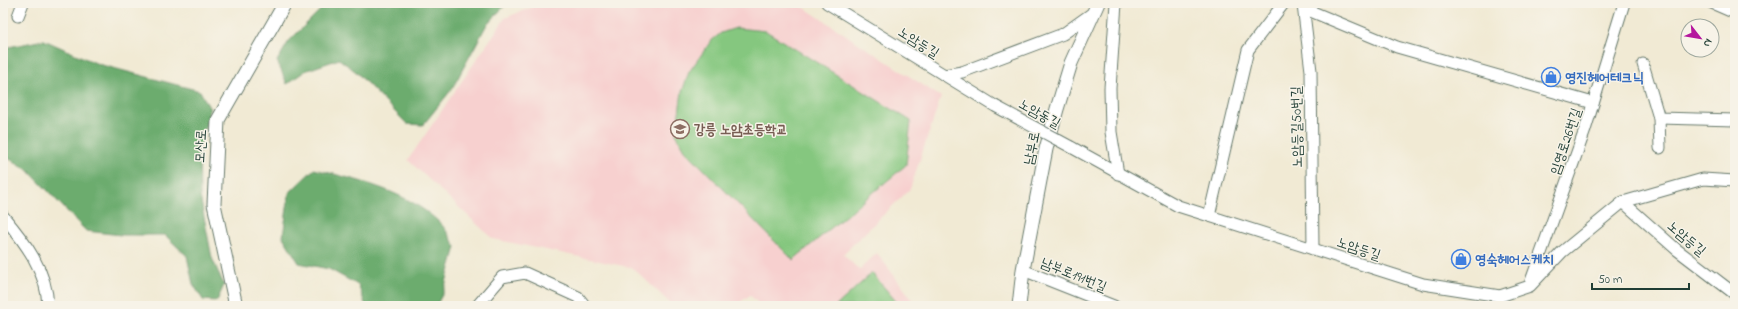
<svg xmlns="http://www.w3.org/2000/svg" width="1738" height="309" viewBox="0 0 1738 309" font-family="'Indie Flower','Poor Story',sans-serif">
<rect width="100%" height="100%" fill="#f7f3e8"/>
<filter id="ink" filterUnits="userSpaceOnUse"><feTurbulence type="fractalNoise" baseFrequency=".025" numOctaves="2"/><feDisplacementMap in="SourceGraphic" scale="8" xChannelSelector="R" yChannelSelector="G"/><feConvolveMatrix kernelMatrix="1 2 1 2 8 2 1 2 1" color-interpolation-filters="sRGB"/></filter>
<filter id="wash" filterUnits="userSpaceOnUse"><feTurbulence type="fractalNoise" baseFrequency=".012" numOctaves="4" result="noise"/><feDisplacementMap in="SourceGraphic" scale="16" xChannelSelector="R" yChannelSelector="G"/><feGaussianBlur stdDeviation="0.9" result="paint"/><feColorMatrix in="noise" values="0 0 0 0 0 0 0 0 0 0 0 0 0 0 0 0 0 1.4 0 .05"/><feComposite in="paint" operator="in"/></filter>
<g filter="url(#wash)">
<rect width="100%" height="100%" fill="#f1ead4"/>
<path fill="#f7d0cf" d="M542,3H797L941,97L910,189L843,254L859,270L877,253L917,306H761L750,295L735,306H673L633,268L493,239L408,160L505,18Z"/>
<g fill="#85c77f" stroke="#52825a">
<path d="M736,28L766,31L911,121L906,165L793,260L685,150L676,134L682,92L689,72L711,41L721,33Z"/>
<path d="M872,273L900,306H836Z"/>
</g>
<g fill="#6cac6e" stroke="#467451">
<path d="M327,3H507L486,26L452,89L423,125L407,124L355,71L339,59L305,71L287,84L277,61L289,41Z"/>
<path d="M44,40L98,64L200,91L210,109L199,151L200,196L212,258L224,285L217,301L203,300L193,284L187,256L165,235H121L86,231L28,170L3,155V48Z"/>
<path d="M314,169C357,180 405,190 439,222C446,228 451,240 456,247L443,293L436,306H366L358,285L329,269L299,263L283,237L289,193Z"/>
</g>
</g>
<g filter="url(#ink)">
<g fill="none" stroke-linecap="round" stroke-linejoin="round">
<g stroke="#687a6c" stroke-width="13">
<g id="minor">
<path d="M827,3L995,106"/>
<path d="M1116,3L1110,88L1111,132L1118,174"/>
<path d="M1301,3L1308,10L1397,47L1593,103"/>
<path d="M1712,3L1735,13"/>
<path d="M1303,5L1311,71L1313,249"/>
<path d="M18,16L23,3"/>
<path d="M1643,64L1659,118L1735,120"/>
<path d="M944,75L962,72L1063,34L1094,12"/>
<path d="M1659,118L1660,148"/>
<path d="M1071,147L1178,206L1423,284L1500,296L1530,286L1562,252L1623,202L1703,179L1735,181"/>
<path d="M1623,202L1676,249L1735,294"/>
<path d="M3,216C25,242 47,271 48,306"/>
<path d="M1209,216L1248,50L1284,3"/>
<path d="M1023,270L1114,306"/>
<path d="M1531,281L1585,130L1624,3"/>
<path d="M477,306L502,277L525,273L578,297L585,306"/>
</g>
</g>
<g stroke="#687a6c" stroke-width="15">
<g id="tertiary">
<path d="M236,306L214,204L218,120L285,3"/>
<path d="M1019,306L1023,270L1046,149L1057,109L1071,63L1098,3"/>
</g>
</g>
<use href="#minor" stroke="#fff" stroke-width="11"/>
<use href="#tertiary" stroke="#fff" stroke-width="13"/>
<g stroke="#687a6c" stroke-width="13" stroke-linecap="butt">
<path id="minor-bridge" d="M995,106L1071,147"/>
</g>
<use href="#minor-bridge" stroke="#fff" stroke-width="11"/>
</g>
</g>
<defs>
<g id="shop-ring" transform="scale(1)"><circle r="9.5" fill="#f7f3e8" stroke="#3f7fe0" stroke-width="1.5"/><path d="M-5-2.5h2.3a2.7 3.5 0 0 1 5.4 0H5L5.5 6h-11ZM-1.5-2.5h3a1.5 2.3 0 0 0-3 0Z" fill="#3f7fe0"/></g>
<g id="school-ring" transform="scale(1)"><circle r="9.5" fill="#f7f3e8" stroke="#8d6e63" stroke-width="1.5"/><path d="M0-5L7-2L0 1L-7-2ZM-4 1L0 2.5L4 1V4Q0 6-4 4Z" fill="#8d6e63"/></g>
</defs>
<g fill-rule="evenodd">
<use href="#shop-ring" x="1551" y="77"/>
<use href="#school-ring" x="680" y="129"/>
<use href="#shop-ring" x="1461" y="259"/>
</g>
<g text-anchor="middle" stroke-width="3" stroke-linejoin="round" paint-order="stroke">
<g font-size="14" fill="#1f3d34" stroke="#f7f3e8">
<text transform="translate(919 42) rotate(32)" y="5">노암등길</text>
<text transform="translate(1040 113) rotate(29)" y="5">노암동길</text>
<text transform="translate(1296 127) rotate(-91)" y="5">노암등길50번길</text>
<text transform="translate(1565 141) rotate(-71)" y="5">임영로26번길</text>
<text transform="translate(200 146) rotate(-87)" y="5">모산로</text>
<text transform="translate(1031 148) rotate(-78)" y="5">남부로</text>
<text transform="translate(1687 238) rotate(40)" y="5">노암등길</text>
<text transform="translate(1359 248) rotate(18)" y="5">노암등길</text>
<text transform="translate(1074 274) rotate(22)" y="5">남부로191번길</text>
</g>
<g font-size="14" font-weight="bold" fill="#366cbe" stroke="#f7f3e8" text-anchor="start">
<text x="1565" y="82">영진헤어테크닉</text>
<text x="1475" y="264">영숙헤어스케치</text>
</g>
<g font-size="14" font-weight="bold" fill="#785e54" stroke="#f7f3e8" text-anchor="start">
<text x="694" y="134">강릉 노암초등학교</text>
</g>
</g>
<rect width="1738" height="309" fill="none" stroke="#f7f3e8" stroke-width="16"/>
<g transform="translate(1700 38) rotate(121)"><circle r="19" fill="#f7f3e8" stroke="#a1aaa0"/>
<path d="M0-3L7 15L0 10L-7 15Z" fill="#b5179e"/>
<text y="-6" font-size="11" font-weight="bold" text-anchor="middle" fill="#1f3d34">N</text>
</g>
<path d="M1592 283v6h97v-6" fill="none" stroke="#1f3d34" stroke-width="2"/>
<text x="1598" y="283" font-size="12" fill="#1f3d34" stroke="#f7f3e8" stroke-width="3" paint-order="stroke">50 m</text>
</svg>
